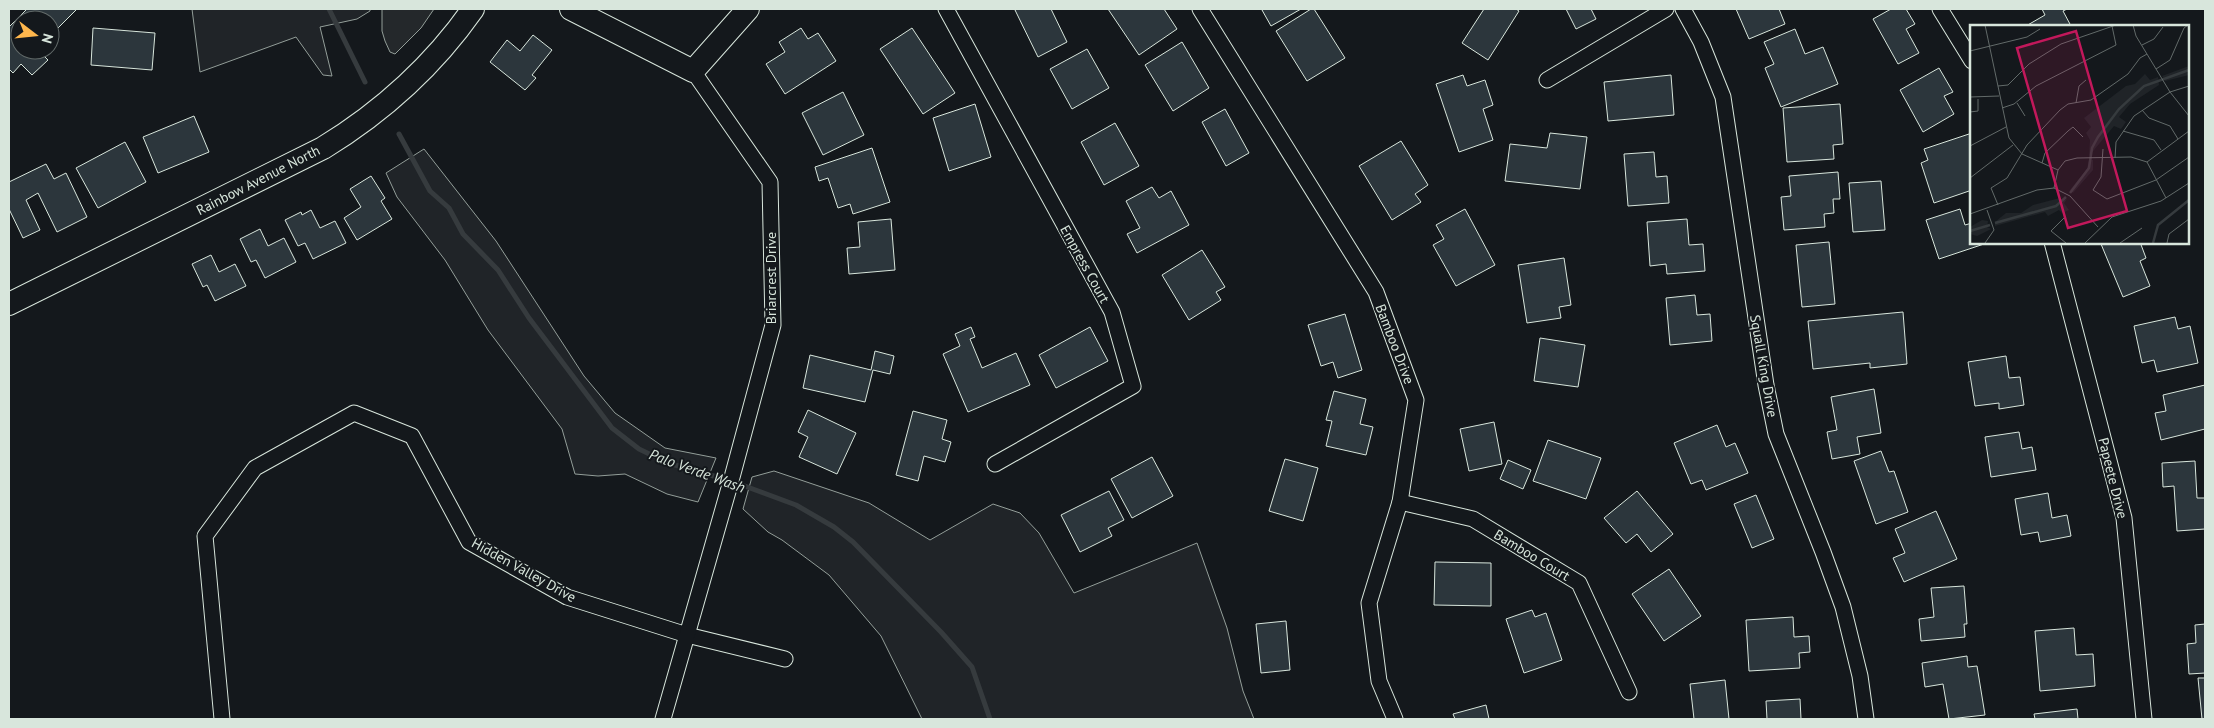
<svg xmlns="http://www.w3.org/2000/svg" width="2214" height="728" viewBox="0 0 2214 728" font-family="'PT Sans',sans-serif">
<rect width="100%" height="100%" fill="#14181c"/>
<g fill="#202428" stroke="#939e99">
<path d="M192,9H370V11L357,19L320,27L332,76L323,75L296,37L200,72Z"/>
<path d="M424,149L496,241L584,376L615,413L665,448L716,458L698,502L667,494L625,474L598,476L575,474L562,429L488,330L445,260L397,197L386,173Z"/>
<path d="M774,471L869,503L930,540L993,504L1020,513L1039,533L1074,593L1197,543L1227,628L1243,691L1254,719H922L881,636L829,575L782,540L768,532L743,509L752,477Z"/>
</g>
<path fill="#24282b" stroke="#939e99" d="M382,9H434L421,28L395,54L390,52L385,41L382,31Z"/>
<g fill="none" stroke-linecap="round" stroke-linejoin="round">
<g stroke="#363b3e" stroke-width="5">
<path d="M329,9L365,82"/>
<path d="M399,134L430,191L449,208L463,234L498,270L529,318L612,428L639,449L668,463L731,481L796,505L834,527L853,542L941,632L972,667L990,719"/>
</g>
</g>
<g fill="#2c363c" stroke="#d8e6dc">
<path d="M27,9H77L50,36V20H20V50H38L48,60L32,75L21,64L13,73L9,69V27Z"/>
<path d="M1018,9H1051L1067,42L1038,57L1015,10Z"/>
<path d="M1108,9H1164L1177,29L1139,55Z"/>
<path d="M1264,9H1301L1271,26L1262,10Z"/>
<path d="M1311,9H1314L1345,58L1307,81L1276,31Z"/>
<path d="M1484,9H1516L1519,11L1488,60L1462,43Z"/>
<path d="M1566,9H1591L1596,19L1576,29Z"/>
<path d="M1736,9H1779L1785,24L1749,39Z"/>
<path d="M1891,9H1906L1915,24L1906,29L1919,53L1898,64L1873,19Z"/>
<path d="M2042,9H2067L2063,11L2071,26H2026L2045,15Z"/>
<path d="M93,28L155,33L152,70L91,65Z"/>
<path d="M801,28L808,39L818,33L836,61L785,94L766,64L785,52L779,42Z"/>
<path d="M912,28L955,93L923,114L880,49Z"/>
<path d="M1795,29L1805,54L1823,47L1838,84L1781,107L1765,68L1774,64L1764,42Z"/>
<path d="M533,35L552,50L532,75L536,78L525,90L490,62L507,40L520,51Z"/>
<path d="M1182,42L1209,88L1173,111L1145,65Z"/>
<path d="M1087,49L1109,88L1072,109L1050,69Z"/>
<path d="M1939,68L1953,92L1944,96L1954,114L1923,132L1900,90Z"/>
<path d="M1463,75L1467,86L1485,80L1493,105L1483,109L1493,140L1459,152L1436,84Z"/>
<path d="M1671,75L1674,115L1608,121L1604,82Z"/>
<path d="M843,92L864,135L823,155L802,113Z"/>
<path d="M975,104L991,157L949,171L933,118Z"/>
<path d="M1840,104L1843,144L1833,145L1834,159L1787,162L1783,108Z"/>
<path d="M1225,109L1249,153L1226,166L1202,122Z"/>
<path d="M194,116L209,152L158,173L143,137Z"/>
<path d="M1115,123L1139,166L1104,185L1081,142Z"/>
<path d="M1550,133L1587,137L1580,189L1505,181L1510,144L1547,148Z"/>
<path d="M1972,133V190L1934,203L1921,163L1928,160L1924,149Z"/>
<path d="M1401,141L1428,185L1415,194L1421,202L1392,220L1359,166Z"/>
<path d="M125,142L146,182L98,208L76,168Z"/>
<path d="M872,148L890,202L853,214L850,204L838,208L828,178L819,181L815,167Z"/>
<path d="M1654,152L1656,177L1667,176L1669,203L1628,206L1624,154Z"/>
<path d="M46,164L54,179L66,173L87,217L57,232L38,193L26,200L40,230L23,238L9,209V182Z"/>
<path d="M1838,172L1840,199H1833L1834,213L1824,214L1825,227L1784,230L1781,197L1791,196L1789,176Z"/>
<path d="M371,176L385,198L381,201L392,219L357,240L344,218L361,207L350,189Z"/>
<path d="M1881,181L1885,230L1853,232L1849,183Z"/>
<path d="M1152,187L1159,198L1171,191L1189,225L1137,253L1127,234L1140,228L1126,201Z"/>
<path d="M1465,209L1495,265L1456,286L1433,245L1444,239L1436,225Z"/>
<path d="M1960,209L1965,225L1972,223V242L1987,243L1939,259L1926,220Z"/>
<path d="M311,210L320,228L335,221L346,243L313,259L305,243L298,246L285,220L301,212L302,215Z"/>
<path d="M891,219L895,270L849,274L847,248L860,247L858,222Z"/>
<path d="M1687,219L1689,245L1703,244L1705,271L1667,274L1666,264L1650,266L1647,222Z"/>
<path d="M260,229L268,246L284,238L296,262L265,278L256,260L251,262L240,239Z"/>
<path d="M1829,242L1835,304L1802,307L1796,245Z"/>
<path d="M2104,242H2140L2146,258L2140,261L2150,286L2123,297L2101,244Z"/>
<path d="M1202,250L1225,287L1216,292L1221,300L1189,320L1162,275Z"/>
<path d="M211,255L219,272L235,264L246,286L215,301L207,285L203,287L192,264Z"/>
<path d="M1564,258L1571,305L1559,307L1561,318L1527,323L1518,265Z"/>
<path d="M1695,295L1697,315L1710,314L1712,341L1670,345L1666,298Z"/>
<path d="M1903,312L1907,364L1870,368V363L1813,369L1808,321Z"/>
<path d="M1345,314L1362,370L1338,378L1333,362L1321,366L1308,325Z"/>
<path d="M2175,317L2178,329L2190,326L2198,363L2157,372L2154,360L2142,363L2134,326Z"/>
<path d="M971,327L975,337L970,339L982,368L1016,353L1030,385L968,412L943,354L960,346L955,334Z"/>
<path d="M1090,327L1108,361L1056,388L1039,355Z"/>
<path d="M1540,338L1585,345L1578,387L1534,381Z"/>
<path d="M875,351L894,356L890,374L873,370L865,402L803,388L810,355L871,370Z"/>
<path d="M2006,356L2009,378L2020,377L2024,405L1999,409V403L1975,406L1968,362Z"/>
<path d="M2205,385V429L2161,440L2155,413L2166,411L2163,395Z"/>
<path d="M1874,389L1881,433L1857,437L1860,454L1832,459L1827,432L1837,430L1831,397Z"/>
<path d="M1334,391L1366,399L1360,424L1373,427L1366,455L1326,446L1332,421L1326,420Z"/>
<path d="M808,410L856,433L837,474L799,457L808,437L798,432Z"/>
<path d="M913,411L947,420L942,439L951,442L945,462L924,456L918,481L896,475Z"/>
<path d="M1494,422L1502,464L1469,471L1460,429Z"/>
<path d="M1717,425L1726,447L1735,443L1748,473L1706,490L1702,480L1691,484L1674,443Z"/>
<path d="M2019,432L2022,449L2032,447L2036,470L1991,477L1985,437Z"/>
<path d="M1548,440L1601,458L1586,499L1533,481Z"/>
<path d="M1881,451L1889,472L1894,471L1908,512L1876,524L1854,461Z"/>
<path d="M1152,457L1173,496L1132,518L1111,479Z"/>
<path d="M1285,459L1318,468L1303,521L1269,511Z"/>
<path d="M1508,460L1531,470L1523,489L1500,479Z"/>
<path d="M2195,461L2197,498H2205V529L2177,531L2174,486L2163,487L2162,463Z"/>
<path d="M1109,491L1124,520L1108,528L1112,536L1080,552L1061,515Z"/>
<path d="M1637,491L1673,534L1651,552L1637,534L1626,543L1604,518Z"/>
<path d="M2048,493L2052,518L2067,515L2071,536L2040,542L2038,532L2021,535L2015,499Z"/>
<path d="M1756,495L1774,539L1752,548L1734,504Z"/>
<path d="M1936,511L1957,559L1904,582L1893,558L1905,553L1895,529Z"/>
<path d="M1435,562L1491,563V606L1434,605Z"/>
<path d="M1669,569L1701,616L1664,641L1632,594Z"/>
<path d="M1964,586L1967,624H1964L1965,637L1921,641L1919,619L1934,617L1931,588Z"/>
<path d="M1532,610L1535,617L1546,613L1562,660L1524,673L1506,619Z"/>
<path d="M1793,617L1794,637L1809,636L1810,652L1799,653L1800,668L1749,671L1746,620Z"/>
<path d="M1286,621L1290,670L1261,673L1256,624Z"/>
<path d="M2205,624V673L2189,674L2187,644L2196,643L2195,625Z"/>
<path d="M2074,628L2076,655L2093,654L2095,686L2040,691L2035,631Z"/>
<path d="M1967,656L1968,667L1977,666L1985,715L1949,719L1943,684L1925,687L1922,663Z"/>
<path d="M2198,678H2205V718L2202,719Z"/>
<path d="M1725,680L1729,719H1694L1690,684Z"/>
<path d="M1800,699L1801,719H1767L1766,701Z"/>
<path d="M1486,705L1489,719H1455L1453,714Z"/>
<path d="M2077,709L2078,719H2035L2034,714Z"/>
</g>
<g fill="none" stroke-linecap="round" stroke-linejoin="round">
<g stroke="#d8e6dc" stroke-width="17">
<g id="street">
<path d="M946,9L1112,312L1133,386L995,464"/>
<path d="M1200,9L1376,292L1416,400L1400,502L1369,603L1379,681L1395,719"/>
<path d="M1683,9L1701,42L1723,97L1766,385L1776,434L1823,552L1843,607L1860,676L1866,719"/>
<path d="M1940,9L1972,61"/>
<path d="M1547,80L1666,9"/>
<path d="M2052,242L2124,518L2144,719"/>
<path d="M1400,502L1473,519L1579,583L1629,692"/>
<path d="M222,719L205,536L255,468L354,413L412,436L469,542L567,597L687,635L785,659"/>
<path d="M663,719L731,481L773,325L770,182L693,71"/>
</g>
</g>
<g stroke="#d8e6dc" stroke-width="24">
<g id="secondary">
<path d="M571,9L693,71L748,9"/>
<path d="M9,304L323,148C382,112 433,66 473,9"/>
</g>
</g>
<use href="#street" stroke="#14181c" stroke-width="15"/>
<use href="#secondary" stroke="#14181c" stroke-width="22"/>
</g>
<g text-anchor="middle" stroke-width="4" stroke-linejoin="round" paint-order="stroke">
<g font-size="14" fill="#d8e6dc" stroke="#14181c">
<text transform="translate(258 180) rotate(-27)" y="5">Rainbow Avenue North</text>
<text transform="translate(1085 264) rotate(61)" y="5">Empress Court</text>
<text transform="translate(771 278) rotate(-90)" y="5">Briarcrest Drive</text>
<text transform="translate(1395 344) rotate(69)" y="5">Bamboo Drive</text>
<text transform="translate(1764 366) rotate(80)" y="5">Squall King Drive</text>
<text transform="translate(2113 478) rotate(76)" y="5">Papeete Drive</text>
<text transform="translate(1532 555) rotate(31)" y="5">Bamboo Court</text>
<text transform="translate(524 570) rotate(29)" y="5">Hidden Valley Drive</text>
</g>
<g font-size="15" font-style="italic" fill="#d8e6dc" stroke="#14181c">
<text transform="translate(697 471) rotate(20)" y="5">Palo Verde Wash</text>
</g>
</g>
<g transform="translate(1970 25)">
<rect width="219" height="219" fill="#14181c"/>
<path d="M219,41V50L195,56L192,51ZM175,49L180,55L188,52L189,60L160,79L149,92L156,97L151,104L144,101L119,131L120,115L116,108L121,102L114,93L156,61L165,59ZM119,134L123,135V145L103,168L100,165L117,144ZM90,173L93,176L97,174L94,178L99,185L92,188L89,185L78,191L75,187L25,201V197L36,188H51L63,180ZM12,195L18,196L17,202L21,204L7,211L0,209V202Z" fill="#202428"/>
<path fill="none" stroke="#363b3e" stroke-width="2.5" d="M100,168L119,143L122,123L128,112L149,84L174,61L219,45M25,198L86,181L96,172M0,206L20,200M183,218L188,200L219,175"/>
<path fill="none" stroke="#626a69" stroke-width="1" d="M15,0L39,113L52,129L88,145M163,0L166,11L200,67L219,91M172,20L184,14L193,2M0,26L57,12L70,4M186,44L200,35L214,3L218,0M28,61L38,60L59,39L91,19L146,0M0,72L29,71M47,78L55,91M106,78L109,61L116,55M32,83L44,79L66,61L146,20L142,1M172,85L179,93L200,101L208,114M0,87L8,86V74M153,106L184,115L191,125M0,121L36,102M133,124L131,152L123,165L137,174L186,155L219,132M145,133L146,117L164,91L200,67L219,61M177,137L219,106M72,138L75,128L98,106L103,102L113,112M0,153L43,120M84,163L88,145L95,136L107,133L161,132L177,137L196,173M28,180L21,163L37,153L57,120L90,85L98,79L121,75L158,49L170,33L177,29M0,189L67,165L84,163L100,171L128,202M94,193L81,206L96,218M15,218L24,205L17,185M115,218L142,192L191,176L219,158M150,218L172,203M197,218L199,209L219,194"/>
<path fill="#c2185b" fill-opacity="0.15" stroke="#c2185b" stroke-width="2.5" d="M106,6L157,186L98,203L47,23Z"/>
<rect width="219" height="219" fill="none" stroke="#d8e6dc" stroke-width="2.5"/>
</g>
<rect width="2214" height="728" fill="none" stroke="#d8e6dc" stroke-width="20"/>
<g transform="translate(35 35) rotate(106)"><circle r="24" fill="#14181c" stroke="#626a69"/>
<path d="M0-4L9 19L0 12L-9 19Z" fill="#ffb74d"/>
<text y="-8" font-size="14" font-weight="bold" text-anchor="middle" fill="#d8e6dc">N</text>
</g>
</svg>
